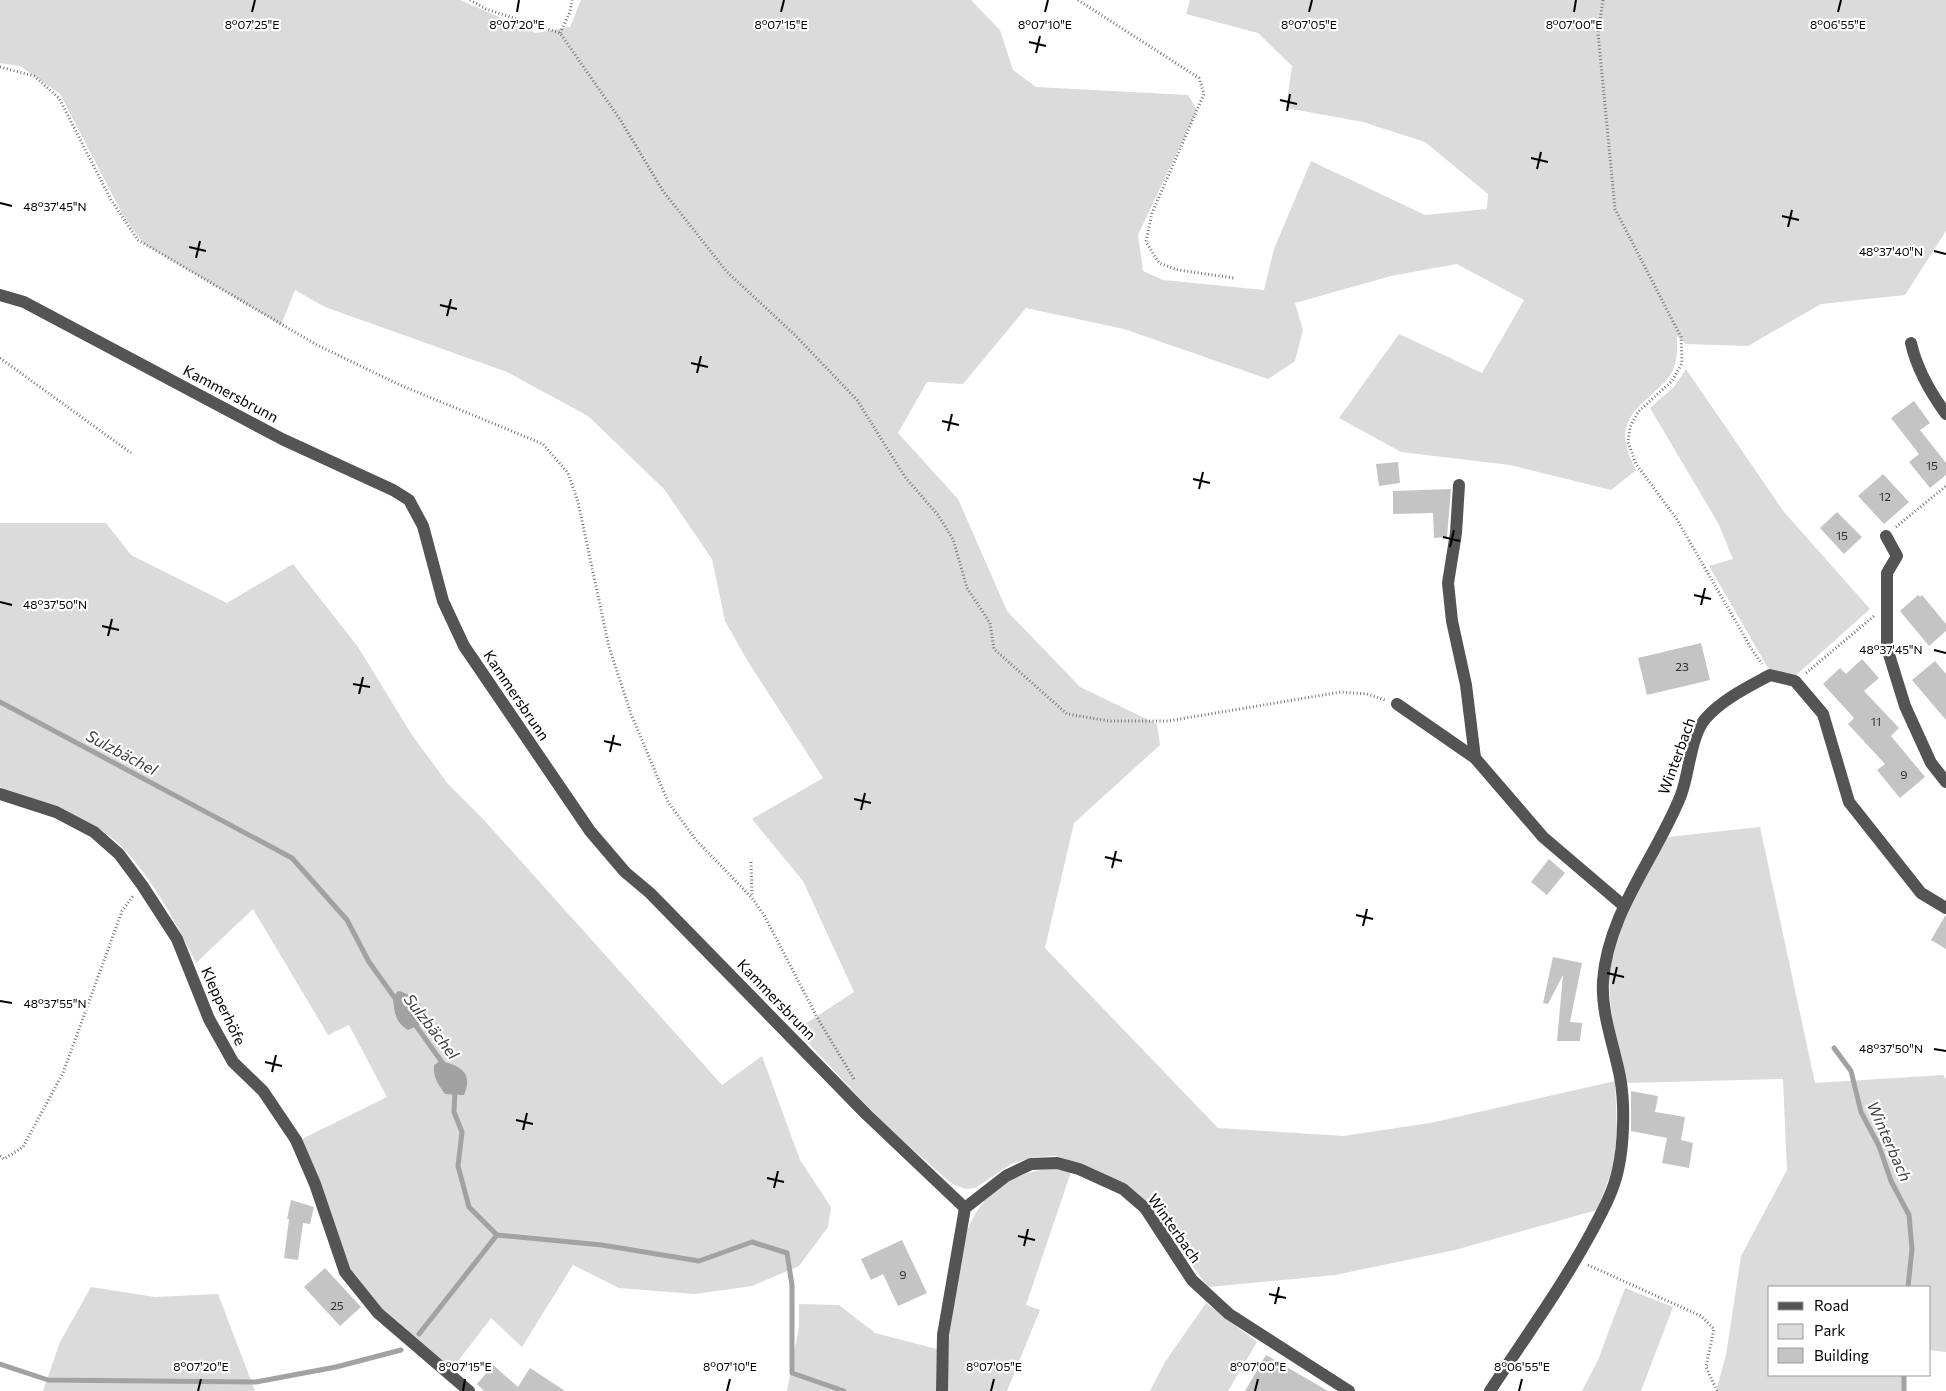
<svg xmlns="http://www.w3.org/2000/svg" width="1946" height="1391" font-family="Commissioner,sans-serif">
<rect width="100%" height="100%" fill="#fff"/>
<g fill="#dbdbdb">
<path d="M0,0H460L536,33L570,27L581,0H971L1000,30L1013,70L1036,87L1188,95L1197,110L1138,235L1143,271L1163,280L1264,290L1274,249L1311,161L1425,215L1487,209L1488,194L1425,142L1363,122L1286,108L1292,66L1258,33L1186,14L1190,0H1946V231L1905,295L1821,304L1748,346L1686,344L1677,336C1677,348 1678,359 1673,370C1668,381 1658,388 1650,396C1621,420 1619,437 1636,470L1611,490L1510,465L1401,452L1339,418L1399,334L1482,373L1524,300L1457,264L1391,276L1295,303L1303,330L1295,361L1268,379L1124,329L1026,308L963,384L927,382L898,433L958,499L1007,611L1080,687L1157,724L1160,745L1074,823L1045,948L1218,1128L1343,1136L1430,1123L1615,1081L1617,1130L1614,1165L1597,1210L1455,1250L1335,1275L1208,1287L1168,1233L1096,1170L1055,1156L1034,1157L1011,1164L975,1188L966,1189L952,1184L884,1124L796,1030L854,992L803,881L752,819L823,778L747,660L725,621L712,559L664,489L588,416L507,372L325,307L295,290L281,325L144,244L124,217L60,94L20,66L0,63Z"/>
<path d="M1686,369L1784,512L1870,609L1795,676L1768,668L1709,566L1733,559L1718,523L1650,408L1674,387Z"/>
<path d="M0,523H106L131,555L227,603L293,564L358,647L412,735L448,784L484,820L722,1085L762,1056L800,1160L831,1207L828,1227L799,1266L752,1286L695,1294L619,1288L573,1265L522,1347L491,1318L452,1369L392,1319L367,1293L347,1266L302,1139L387,1097L349,1025L328,1035L253,909L196,963C176,923 155,883 125,850C96,818 39,801 0,787Z"/>
<path d="M1760,827L1815,1083L1943,1075L1946,1079V1352L1930,1350V1287H1770V1375H1902V1391H1716L1726,1355L1741,1256L1787,1170L1783,1079L1627,1083C1616,1037 1602,990 1614,943C1622,910 1651,868 1668,837Z"/>
<path d="M1053,1168L1071,1172L1026,1305L1040,1310L1007,1391H947C948,1343 951,1298 963,1251C965,1242 966,1230 971,1222C987,1188 1018,1172 1053,1168Z"/>
<path d="M91,1287L155,1297L218,1294L255,1391H43L60,1342Z"/>
<path d="M1625,1288L1673,1307L1641,1391H1582L1598,1360Z"/>
<path d="M1206,1303L1257,1342L1228,1391H1150L1165,1362Z"/>
<path d="M799,1304L839,1305L875,1333L937,1349L936,1391H787L799,1326Z"/>
</g>
<g fill="#a2a2a2">
<path d="M398,991C413,994 426,1006 427,1021L408,1030C395,1022 394,1012 393,997Z"/>
<path d="M440,1061C460,1065 474,1073 464,1095L445,1094C438,1084 433,1078 434,1065Z"/>
</g>
<g fill="none" stroke-linecap="round" stroke-linejoin="round">
<g stroke="#a2a2a2" stroke-width="5">
<path d="M0,702L292,858L347,920L369,962L397,1001"/>
<path d="M414,1023L444,1065"/>
<path d="M1834,1048L1851,1071L1861,1112L1879,1146L1891,1181L1909,1215L1912,1249L1908,1287"/>
<path d="M455,1090L454,1112L462,1132L458,1166L469,1207L497,1235L602,1245L699,1261L752,1242L787,1253L792,1285V1373L844,1391"/>
<path d="M419,1334L497,1235"/>
<path d="M0,1364L48,1380L256,1382L336,1367L401,1350"/>
<path d="M1904,1391V1375"/>
</g>
</g>
<g fill="#c4c4c4">
<path d="M1914,401L1930,423L1920,430L1946,463V475L1930,488L1909,462L1919,454L1891,418Z"/>
<path d="M1398,462L1400,483L1379,486L1376,464Z"/>
<path d="M1883,474L1909,502L1884,524L1858,496Z"/>
<path d="M1451,489L1447,537L1434,538L1433,513L1393,514V491Z"/>
<path d="M1837,512L1862,537L1844,554L1820,528Z"/>
<path d="M1918,595L1920,597L1922,595L1946,624V631L1929,646L1900,611Z"/>
<path d="M1701,643L1710,680L1647,695L1638,658Z"/>
<path d="M1862,659L1879,678L1864,691L1899,728L1891,736L1925,777L1900,798L1877,770L1885,764L1848,724L1854,718L1823,684L1840,668L1846,674Z"/>
<path d="M1935,661L1946,674V720L1912,680Z"/>
<path d="M1549,859L1565,873L1547,895L1531,882Z"/>
<path d="M1945,916H1946V949L1931,940Z"/>
<path d="M1553,957L1582,963L1570,1022L1582,1023L1580,1041H1557L1563,975L1548,1004L1543,1003Z"/>
<path d="M1631,1091L1658,1096L1655,1112L1685,1117L1681,1140L1693,1143L1689,1168L1662,1163L1667,1138L1631,1131Z"/>
<path d="M291,1200L314,1207L310,1224L303,1223L298,1260L284,1258L289,1219H287Z"/>
<path d="M902,1240L927,1293L898,1306L883,1274L871,1280L861,1259Z"/>
<path d="M325,1268L361,1307L340,1326L304,1287Z"/>
<path d="M1266,1355L1328,1391H1245Z"/>
<path d="M493,1365L518,1387L530,1368L565,1391H484L477,1384Z"/>
</g>
<g fill="none" stroke-linecap="round" stroke-linejoin="round">
<g stroke="#767676" stroke-width="3" stroke-dasharray="1 2.5" stroke-linecap="butt">
<path d="M470,0L486,9L560,33L621,121L663,191L727,272L795,335L857,400L905,477L938,515L953,539L967,588L990,623L994,649L1067,714L1109,721H1168L1341,692L1367,694L1385,700"/>
<path d="M1078,0L1199,78L1204,94L1152,213L1146,242L1159,263L1178,270L1234,278"/>
<path d="M1603,0L1598,33L1615,209L1681,337L1682,363L1672,381L1638,412L1630,427L1628,442L1636,464L1676,518L1751,648L1762,664"/>
<path d="M560,33L570,12L572,0"/>
<path d="M0,67L34,76L59,98L111,200L138,240L317,345L400,385L543,444L568,473L578,502L609,647L631,714L668,802L696,840L752,898L764,915L818,1019L854,1079"/>
<path d="M0,358L131,453"/>
<path d="M1896,527L1946,486"/>
<path d="M1806,673L1874,616"/>
<path d="M751,862L752,897"/>
<path d="M0,1156L4,1159L23,1147L63,1073L122,911L133,896"/>
<path d="M1588,1265L1701,1316L1714,1329L1706,1367L1717,1391"/>
</g>
<g stroke="#545454" stroke-width="12">
<path d="M0,295L24,302L282,439L393,490L409,500L423,526L443,601L464,646L590,831L625,872L650,893L867,1115L965,1208"/>
<path d="M1911,343C1917,370 1930,392 1946,414"/>
<path d="M1459,485L1456,533L1448,583L1452,621L1466,685L1475,758"/>
<path d="M1886,536L1897,556L1887,573V648L1905,706L1931,763L1946,782"/>
<path d="M1397,704L1475,758L1543,837L1624,906"/>
<path d="M0,794L56,812L94,832L119,854L142,885L177,939L209,1019L233,1062L263,1091L296,1140L315,1184L345,1272L378,1313L469,1391"/>
<path d="M942,1391L943,1335L965,1208L1006,1176L1031,1164L1057,1163L1079,1169L1123,1189L1145,1208L1192,1280L1229,1314L1349,1391"/>
<path d="M1490,1391C1524,1339 1561,1288 1591,1233C1602,1212 1613,1193 1618,1170C1624,1144 1625,1103 1620,1077C1614,1046 1601,1013 1603,981C1608,912 1656,858 1681,795C1689,774 1691,734 1706,718C1723,699 1748,687 1770,675L1795,681L1823,714L1849,802L1921,893L1946,908"/>
</g>
</g>
<path fill="none" stroke="#000" stroke-width="2" d="M252,12L255,0M517,12L519,0M781,12L784,0M1045,12L1048,0M1309,12L1312,0M1574,12L1576,0M1838,12L1841,0M1029,42L1046,46M1036,53L1040,36M1280,100L1297,104M1287,111L1290,94M1531,158L1548,162M1537,169L1541,152M0,203L12,206M1782,216L1799,220M1788,227L1792,210M189,247L206,251M1934,251L1946,254M196,258L200,241M440,305L457,309M447,316L451,299M691,363L708,367M697,373L701,356M942,421L959,425M948,431L952,414M1193,479L1210,483M1199,489L1203,472M1443,537L1460,541M1450,547L1454,530M1694,595L1711,599M0,602L12,605M1701,605L1705,588M102,626L119,630M108,636L112,619M1934,650L1946,653M353,684L370,687M359,694L363,677M604,741L621,745M610,752L614,735M854,799L871,803M861,810L865,793M1105,857L1122,861M1112,868L1116,851M1356,915L1373,919M1363,926L1367,909M1607,973L1624,977M1613,984L1617,967M0,1001L12,1003M1934,1049L1946,1051M265,1062L282,1066M272,1072L276,1055M516,1120L533,1124M523,1130L527,1113M767,1178L784,1182M774,1188L778,1171M1018,1236L1035,1240M1024,1246L1028,1229M1269,1294L1286,1298M1275,1304L1279,1287M198,1391L201,1379M463,1391L465,1379M727,1391L730,1379M991,1391L994,1379M1255,1391L1258,1379M1519,1391L1522,1379"/>
<g text-anchor="middle" dominant-baseline="central" stroke-width="4.5" stroke-linejoin="round" paint-order="stroke">
<g font-size="12" fill="#313131">
<text x="1932" y="465">15</text>
<text x="1885" y="496">12</text>
<text x="1842" y="535">15</text>
<text x="1682" y="666">23</text>
<text x="1876" y="721">11</text>
<text x="1904" y="774">9</text>
<text x="903" y="1274">9</text>
<text x="337" y="1305">25</text>
</g>
<g font-size="15" fill="#000" stroke="#fff">
<text transform="translate(231 393) rotate(28)">Kammersbrunn</text>
<text transform="translate(517 695) rotate(56)">Kammersbrunn</text>
<text transform="translate(1676 756) rotate(-70)">Winterbach</text>
<text transform="translate(777 999) rotate(46)">Kammersbrunn</text>
<text transform="translate(224 1006) rotate(65)">Klepperhöfe</text>
<text transform="translate(1175 1228) rotate(55)">Winterbach</text>
</g>
<g font-size="16" font-style="italic" fill="#434343" stroke="#fff">
<text transform="translate(122 752) rotate(28)">Sulzbächel</text>
<text transform="translate(432 1026) rotate(52)">Sulzbächel</text>
<text transform="translate(1890 1141) rotate(66)">Winterbach</text>
</g>
</g>
<g font-size="12" text-anchor="middle" fill="#000" stroke="#fff" stroke-width="4.5" stroke-linejoin="round" paint-order="stroke">
<text x="252" y="29">8°07'25"E</text>
<text x="517" y="29">8°07'20"E</text>
<text x="781" y="29">8°07'15"E</text>
<text x="1045" y="29">8°07'10"E</text>
<text x="1309" y="29">8°07'05"E</text>
<text x="1574" y="29">8°07'00"E</text>
<text x="1838" y="29">8°06'55"E</text>
<text x="55" y="211">48°37'45"N</text>
<text x="1891" y="256">48°37'40"N</text>
<text x="55" y="609">48°37'50"N</text>
<text x="1891" y="654">48°37'45"N</text>
<text x="55" y="1008">48°37'55"N</text>
<text x="1891" y="1053">48°37'50"N</text>
<text x="201" y="1371">8°07'20"E</text>
<text x="465" y="1371">8°07'15"E</text>
<text x="730" y="1371">8°07'10"E</text>
<text x="994" y="1371">8°07'05"E</text>
<text x="1258" y="1371">8°07'00"E</text>
<text x="1522" y="1371">8°06'55"E</text>
</g>
<rect x="1768" y="1286" width="162" height="90" fill="#ffffff" stroke="#999999"/>
<rect x="1778" y="1302" width="25" height="8" fill="#545454" stroke="#999999"/>
<text x="1814" y="1311" font-size="15" fill="#000000">Road</text>
<rect x="1778" y="1324" width="25" height="15" fill="#dbdbdb" stroke="#999999"/>
<text x="1814" y="1336" font-size="15" fill="#000000">Park</text>
<rect x="1778" y="1348" width="25" height="15" fill="#c4c4c4" stroke="#999999"/>
<text x="1814" y="1361" font-size="15" fill="#000000">Building</text>
</svg>
